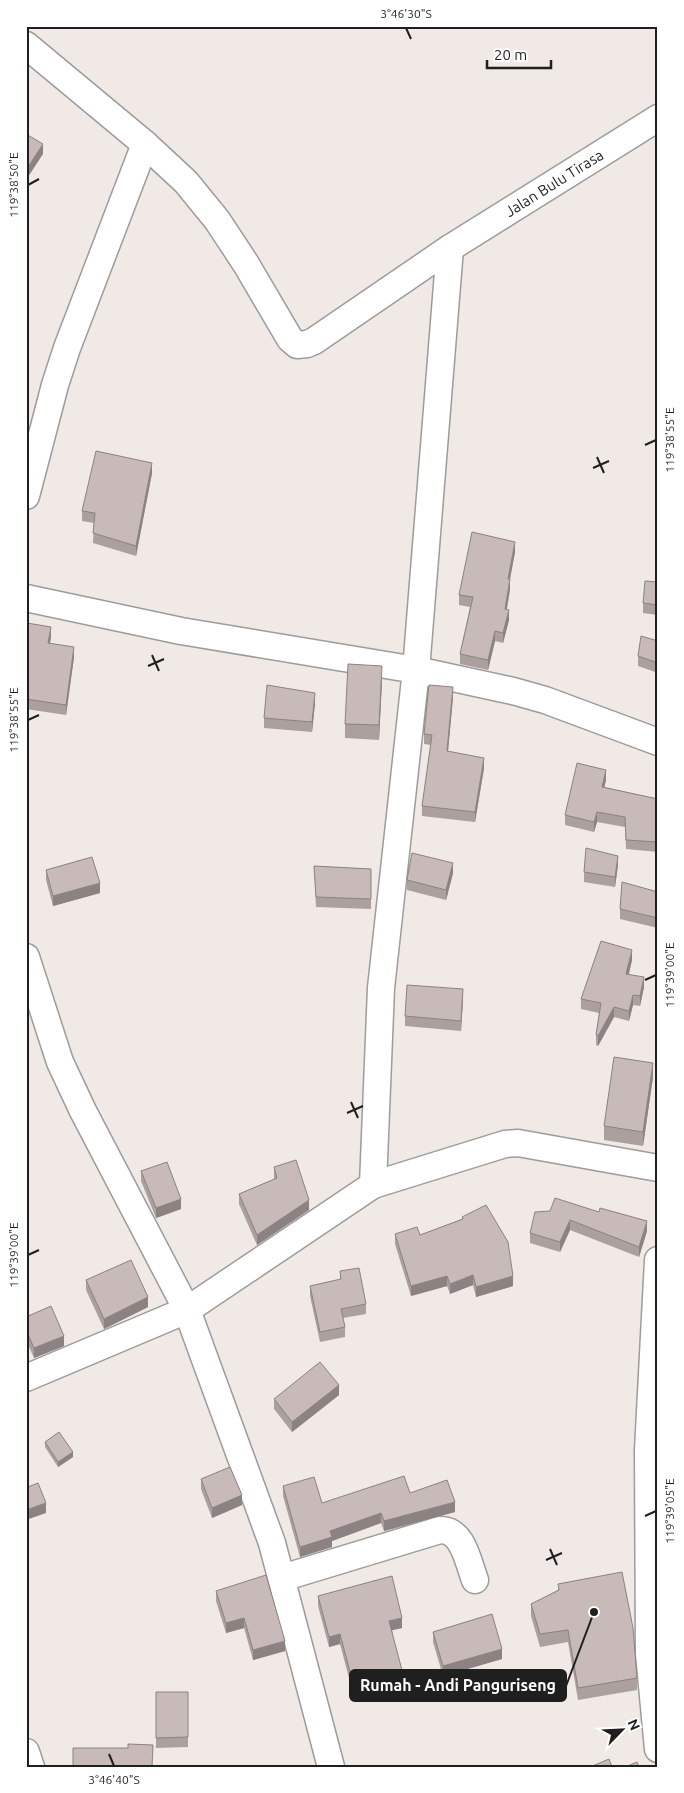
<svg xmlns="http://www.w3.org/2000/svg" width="684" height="1793" font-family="Ubuntu,sans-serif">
<rect width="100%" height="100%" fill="#f0e9e5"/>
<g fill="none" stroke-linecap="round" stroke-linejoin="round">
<defs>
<g id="minor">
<path d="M26,45L145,144L186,182L217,220L246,264L290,339L297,345L307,344L314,341L450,248L416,670L381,988L373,1185L187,1310L26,1378"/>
<path d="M450,248L658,118"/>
<path d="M26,496L55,385L67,348L145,144"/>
<path d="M26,598L181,631L416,670L513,691L545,700L658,742"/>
<path d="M26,957L60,1062L83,1111L187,1310L272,1543L331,1767"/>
<path d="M373,1185L505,1144L518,1143L658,1168"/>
<path d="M658,1260L648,1450L649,1654L658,1749"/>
<path d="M282,1578L440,1530C463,1529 468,1562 475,1580"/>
<path d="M26,1752L31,1767"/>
</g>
</defs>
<use href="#minor" stroke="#9c9c9c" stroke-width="29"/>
<use href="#minor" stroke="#fff" stroke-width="26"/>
</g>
<g fill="#aba09e">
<path d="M152,473L136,556L93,543L94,523L82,521V511Z"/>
<path d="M515,552L510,579V589L507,609L509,620L503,643L495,641L488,670L460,664V654L470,607L459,605V595Z"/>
<path d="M658,582V615L643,613V603Z"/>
<path d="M26,629L51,637L50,643L74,657L66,715L26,709Z"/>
<path d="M658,641V673L638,666V656Z"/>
<path d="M382,680L379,740L345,738V724Z"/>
<path d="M453,697L448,752L484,768L475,822L422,816V806L431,745L424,744V734Z"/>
<path d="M315,703L312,732L264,728V718Z"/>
<path d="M606,780L604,787L658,799V852L626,849L625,827L597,822L594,832L565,825V815Z"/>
<path d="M618,865L615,887L584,882V872Z"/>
<path d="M314,866L371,869V909L316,907Z"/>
<path d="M46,870L100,893L53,906L46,880Z"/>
<path d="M453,873L446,900L407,890V880Z"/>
<path d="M658,892V928L620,919V909Z"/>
<path d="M632,960L629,974L644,987L640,1006L633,1005L629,1021L614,1017L598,1046L596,1045V1035L599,1013L581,1009V999Z"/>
<path d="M463,999L461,1031L405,1026V1016Z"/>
<path d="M653,1077L643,1146L604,1140V1126Z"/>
<path d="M274,1167L309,1210L257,1245L239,1204V1194L274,1179Z"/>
<path d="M141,1171L181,1209L156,1218L141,1181Z"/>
<path d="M599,1212L647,1231L639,1257L570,1230L560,1252L530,1243V1233Z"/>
<path d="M462,1217L513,1286L476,1297L473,1285L450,1294L447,1286L411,1296L395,1244V1234L420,1235L462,1219Z"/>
<path d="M340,1271L366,1304V1314L343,1318L345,1327V1337L320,1342L310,1296V1286L340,1280Z"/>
<path d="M86,1280L148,1307L104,1329L86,1290Z"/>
<path d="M26,1317L64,1346L34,1358L26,1340Z"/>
<path d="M339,1395L292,1432L274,1409V1399Z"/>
<path d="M45,1442L73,1457L58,1467L45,1447Z"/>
<path d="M201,1479L242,1505L212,1518L201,1489Z"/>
<path d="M283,1486L322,1503L410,1493L455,1512L384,1531L381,1523L332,1541V1547L300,1557L283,1496Z"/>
<path d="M558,1584L637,1678V1690L578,1700L568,1642L540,1647L531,1616V1604L558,1590Z"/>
<path d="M216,1591L285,1651L253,1660L244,1628L226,1633L216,1601Z"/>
<path d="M318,1596L402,1628L392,1630L403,1684L354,1697L340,1644L329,1647L318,1606Z"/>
<path d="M433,1632L502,1659L443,1676L433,1642Z"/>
<path d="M156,1692H188V1747L156,1748Z"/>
</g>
<g fill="#8b8281">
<path d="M43,144V154L26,180V170Z"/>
<path d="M152,463V473L136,556V546Z"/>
<path d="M515,542V552L508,589V579Z"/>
<path d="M510,579V589L505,619V609Z"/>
<path d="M509,610V620L503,643V633Z"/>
<path d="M51,627V637L48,653V643Z"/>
<path d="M495,631V641L488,670V660Z"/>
<path d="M74,647V657L66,715V705Z"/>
<path d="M382,666V680L379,740V725Z"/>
<path d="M453,687V697L447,761V751Z"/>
<path d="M315,693V703L312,732V722Z"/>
<path d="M484,758V768L475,822V812Z"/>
<path d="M606,770V780L602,797V787Z"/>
<path d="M597,812V822L594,832V822Z"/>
<path d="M618,856V865L615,887V877Z"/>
<path d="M453,863V873L446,900V890Z"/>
<path d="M100,883V893L53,906V896Z"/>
<path d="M632,950V960L626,984V974Z"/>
<path d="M644,977V987L640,1006V996Z"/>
<path d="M463,989V999L461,1031V1021Z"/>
<path d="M633,995V1005L629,1021V1011Z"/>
<path d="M614,1007V1017L598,1046V1036Z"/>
<path d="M653,1063V1077L643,1146V1132Z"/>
<path d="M181,1199V1209L156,1218V1208Z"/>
<path d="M309,1200V1210L257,1245V1235Z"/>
<path d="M570,1220V1230L560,1252V1242Z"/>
<path d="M647,1221V1231L639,1257V1247Z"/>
<path d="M473,1275V1285L450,1294V1284Z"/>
<path d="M447,1276V1286L411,1296V1286Z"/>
<path d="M513,1276V1286L476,1297V1287Z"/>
<path d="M148,1297V1307L104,1329V1319Z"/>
<path d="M64,1336V1346L34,1358V1348Z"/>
<path d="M339,1385V1395L292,1432V1422Z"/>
<path d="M73,1452V1457L58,1467V1462Z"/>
<path d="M242,1495V1505L212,1518V1508Z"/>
<path d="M455,1502V1512L384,1531V1521Z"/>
<path d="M46,1503V1513L26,1520V1510Z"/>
<path d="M381,1513V1523L332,1541V1547L300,1557V1547L330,1531Z"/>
<path d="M244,1618V1628L226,1633V1623Z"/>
<path d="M402,1618V1628L389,1631V1621Z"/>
<path d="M340,1634V1644L329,1647V1637Z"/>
<path d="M285,1641V1651L253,1660V1650Z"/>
<path d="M502,1649V1659L443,1676V1666Z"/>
<path d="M403,1674V1684L354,1697V1687Z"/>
</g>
<g fill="#c7bab8" stroke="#8b8281">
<path d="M26,134L43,144L26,170Z"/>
<path d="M96,451L152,463L136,546L93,533L95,513L82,511Z"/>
<path d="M472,532L515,542L508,579H510L505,609L509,610L503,633L495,631L488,660L460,654L473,597L459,595Z"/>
<path d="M645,581L658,582V605L643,603Z"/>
<path d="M27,623L51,627L48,643L74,647L66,705L26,699V629Z"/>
<path d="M641,636L658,641V663L638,656Z"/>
<path d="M348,664L382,666L379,725L345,724Z"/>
<path d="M267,685L315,693L312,722L264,718Z"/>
<path d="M429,685L453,687L447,751L484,758L475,812L422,806L432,735L424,734Z"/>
<path d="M577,763L606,770L602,787L658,799V842L626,840L625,817L597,812L594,822L565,815Z"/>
<path d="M586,848L618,856L615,877L584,872Z"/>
<path d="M412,853L453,863L446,890L407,880Z"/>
<path d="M92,857L100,883L53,896L46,870Z"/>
<path d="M314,866L371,869V899L316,897Z"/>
<path d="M622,882L658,892V918L620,909Z"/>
<path d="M601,941L632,950L626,974L644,977L640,996L633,995L629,1011L614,1007L598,1036L596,1035L601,1003L581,999Z"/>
<path d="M407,985L463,989L461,1021L405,1016Z"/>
<path d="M614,1057L653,1063L643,1132L604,1126Z"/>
<path d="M296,1160L309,1200L257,1235L239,1194L277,1178L274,1167Z"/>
<path d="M167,1162L181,1199L156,1208L141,1171Z"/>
<path d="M555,1198L599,1212L600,1208L647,1221L639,1247L570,1220L560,1242L530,1233L535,1212L550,1211Z"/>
<path d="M486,1205L508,1242L513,1276L476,1287L473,1275L450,1284L447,1276L411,1286L395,1234L417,1227L420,1235L463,1219L462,1217Z"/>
<path d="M131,1260L148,1297L104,1319L86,1280Z"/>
<path d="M359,1268L366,1304L341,1309L345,1327L320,1332L310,1286L341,1279L340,1271Z"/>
<path d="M51,1306L64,1336L34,1348L26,1330V1317Z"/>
<path d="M320,1362L339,1385L292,1422L274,1399Z"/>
<path d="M59,1432L73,1452L58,1462L45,1442Z"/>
<path d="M230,1467L242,1495L212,1508L201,1479Z"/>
<path d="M404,1476L410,1493L447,1480L455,1502L384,1521L381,1513L330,1531L332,1537L300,1547L283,1486L314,1477L322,1503Z"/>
<path d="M26,1483L28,1487L38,1483L46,1503L26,1510Z"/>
<path d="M622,1572L633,1628L637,1678L578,1688L568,1630L540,1634L531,1604L559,1590L558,1584Z"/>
<path d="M266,1575L285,1641L253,1650L244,1618L226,1623L216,1591Z"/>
<path d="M392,1576L402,1618L389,1621L403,1674L354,1687L340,1634L329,1637L318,1596Z"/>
<path d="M492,1614L502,1649L443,1666L433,1632Z"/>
<path d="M156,1692H188V1737L156,1738Z"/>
<path d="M128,1744L153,1745L152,1767H73V1748H128Z"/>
<path d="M609,1759L612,1767H590Z"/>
<path d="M637,1762L639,1767H625Z"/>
</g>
<path fill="none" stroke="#1f1f1f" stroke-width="2" d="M406,28L411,39M28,185L39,179M645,445L656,440M597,457L604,473M593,468L609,461M152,655L159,671M148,666L164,659M28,720L39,715M645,980L656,975M351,1102L358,1118M347,1113L363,1106M28,1255L39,1250M645,1516L656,1511M550,1549L557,1565M546,1560L562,1553M109,1754L114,1766"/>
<g text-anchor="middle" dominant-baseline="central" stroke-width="4" stroke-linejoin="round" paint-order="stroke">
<g font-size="15" fill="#1f1f1f" stroke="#fff">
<text transform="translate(554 183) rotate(-32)">Jalan Bulu Tirasa</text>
</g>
</g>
<path fill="none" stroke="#1f1f1f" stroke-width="2" d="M594 1612L566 1686"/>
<circle fill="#1f1f1f" stroke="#fff" stroke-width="2" cx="594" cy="1612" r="5"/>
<rect fill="#1f1f1f" stroke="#1f1f1f" stroke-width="2" x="350" y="1670" width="216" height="31" rx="5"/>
<g font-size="16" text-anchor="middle" font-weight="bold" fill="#fff">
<text x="458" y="1691">Rumah - Andi Panguriseng</text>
</g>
<rect width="684" height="1793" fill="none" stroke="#ffffff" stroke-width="55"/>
<g transform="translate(622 1730) rotate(66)" stroke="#ffffff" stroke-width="4" paint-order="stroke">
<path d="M0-4L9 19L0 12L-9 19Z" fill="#1f1f1f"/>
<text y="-8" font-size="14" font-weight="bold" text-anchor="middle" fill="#1f1f1f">N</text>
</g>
<path d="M487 60v8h64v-8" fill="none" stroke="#1f1f1f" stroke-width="2.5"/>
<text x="494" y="60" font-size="15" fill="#1f1f1f" stroke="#ffffff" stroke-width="4" paint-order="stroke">20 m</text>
<rect x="28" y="28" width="628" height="1738" fill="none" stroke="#1f1f1f" stroke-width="2"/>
<g font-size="12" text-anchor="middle" fill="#1f1f1f">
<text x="406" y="18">3°46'30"S</text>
<text transform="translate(14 185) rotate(-90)" y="4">119°38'50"E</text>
<text transform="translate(670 440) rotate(-90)" y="4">119°38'55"E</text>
<text transform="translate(14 720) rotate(-90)" y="4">119°38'55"E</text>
<text transform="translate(670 975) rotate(-90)" y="4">119°39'00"E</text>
<text transform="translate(14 1255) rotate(-90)" y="4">119°39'00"E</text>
<text transform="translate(670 1511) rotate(-90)" y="4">119°39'05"E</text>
<text x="114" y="1784">3°46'40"S</text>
</g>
</svg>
